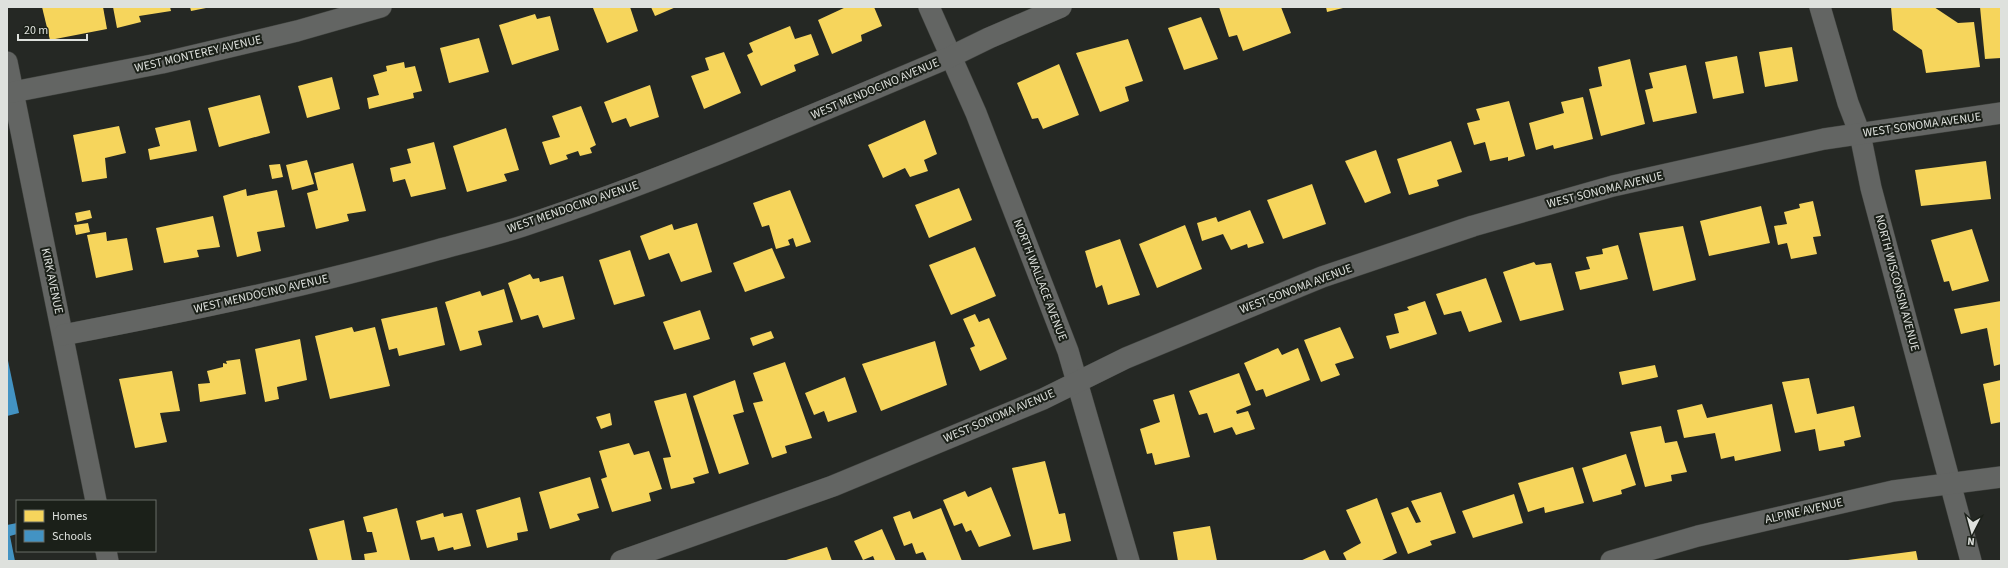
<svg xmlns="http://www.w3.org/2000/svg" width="2008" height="568" font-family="'Source Sans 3',sans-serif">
<rect width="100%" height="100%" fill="#252824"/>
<g fill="#f6d55c">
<path d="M42,7H103L107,29L50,40Z"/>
<path d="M113,7H170L171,11L139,16L141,22L117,28Z"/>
<path d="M190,7H206V8L191,11Z"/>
<path d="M596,7H630L638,31L607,43L593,8Z"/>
<path d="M651,7H676L655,16Z"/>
<path d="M846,7H874L882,26L861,35L862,41L832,54L818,20Z"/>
<path d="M1219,7H1281L1291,33L1243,51L1237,35L1229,37Z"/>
<path d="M1326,7H1343V8L1327,12Z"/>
<path d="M1891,7H1934L1958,23L1974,22L1980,67L1926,73L1922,50L1893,30Z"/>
<path d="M1980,7H2000L2001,58L1985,59Z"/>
<path d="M535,14L537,19L550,16L559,50L512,65L499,25Z"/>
<path d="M1201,17L1218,59L1184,70L1168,28Z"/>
<path d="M790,26L795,39L811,34L819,55L794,65L796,71L761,86L747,55L753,52L749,43Z"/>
<path d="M479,38L489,72L449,83L440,48Z"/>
<path d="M1128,39L1143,81L1125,87L1129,101L1100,112L1076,53Z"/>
<path d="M1792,47L1798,81L1765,87L1759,52Z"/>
<path d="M724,52L741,93L704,109L691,76L709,70L705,58Z"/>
<path d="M1737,56L1744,93L1713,99L1705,62Z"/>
<path d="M1630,59L1645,124L1601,136L1589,89L1602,86L1598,67Z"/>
<path d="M404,62L405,68L415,66L422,91L413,93L414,98L369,109L367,98L379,95L373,75L387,71L386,66Z"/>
<path d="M1059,64L1079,115L1043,129L1038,118L1032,119L1017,83Z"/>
<path d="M1686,65L1697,113L1653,122L1645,90L1653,88L1649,73Z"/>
<path d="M332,77L340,109L307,118L298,86Z"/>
<path d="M650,85L659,117L630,127L626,118L612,123L604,102Z"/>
<path d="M260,95L270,133L219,147L208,108Z"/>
<path d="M1583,97L1593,139L1554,149L1553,145L1536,150L1529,123L1564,113L1561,102Z"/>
<path d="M1509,101L1525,156L1508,161V157L1490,161L1485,142L1474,145L1467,123L1480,120L1476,109Z"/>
<path d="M581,106L596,145L590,148L592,153L580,156L578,151L566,155L568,159L550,165L542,142L560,137L552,116Z"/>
<path d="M190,120L197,151L150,160L148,149L160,146L155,128Z"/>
<path d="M925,120L937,154L924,160L928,171L910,177L905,168L883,178L868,145Z"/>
<path d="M119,126L126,153L105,158L107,178L82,182L73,135Z"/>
<path d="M506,128L519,170L504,174L507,181L467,192L453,146Z"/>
<path d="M1451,141L1462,172L1437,180L1439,186L1409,195L1397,159Z"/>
<path d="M434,142L446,189L411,197L405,179L393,182L390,168L411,163L407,149Z"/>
<path d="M1376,150L1391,193L1365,203L1345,161Z"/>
<path d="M307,160L314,184L292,190L286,165Z"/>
<path d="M1986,161L1991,199L1921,206L1915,170Z"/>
<path d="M353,163L366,211L347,214L349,221L316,229L307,193L318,190L314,173Z"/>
<path d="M280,164L283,177L272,179L269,165Z"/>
<path d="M1312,184L1326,224L1283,239L1267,200Z"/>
<path d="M959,188L972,220L929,238L915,205Z"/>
<path d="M246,189L247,196L277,190L285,227L257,232L261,251L237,257L223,196Z"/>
<path d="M790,190L811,242L796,247L793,238L788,240L790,245L776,249L769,225L762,227L753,203Z"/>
<path d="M1813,201L1821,236L1813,237L1817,254L1791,259L1787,243L1778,245L1774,226L1787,224L1784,212L1800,208L1799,204Z"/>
<path d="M1761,206L1770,243L1709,256L1700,221Z"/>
<path d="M90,210L92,218L77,222L75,213Z"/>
<path d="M1250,210L1264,243L1248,248L1247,244L1231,250L1223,234L1202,241L1197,223L1216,217L1218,222Z"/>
<path d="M213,216L220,247L197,250L199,257L164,263L156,228Z"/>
<path d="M88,223L90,232L76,235L74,225Z"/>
<path d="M697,223L712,272L681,282L669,253L649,260L640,236L672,224L674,230Z"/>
<path d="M1185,225L1202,269L1157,288L1139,244Z"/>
<path d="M1683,226L1696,280L1653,291L1639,233Z"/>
<path d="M1972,229L1989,281L1952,291L1949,281L1944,282L1931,240Z"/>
<path d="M106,232L107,241L127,238L133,270L96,278L87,235Z"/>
<path d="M1120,239L1140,295L1108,305L1102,285L1096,288L1085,251Z"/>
<path d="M1618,245L1628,279L1580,290L1575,272L1590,269L1586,257L1603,254L1602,249Z"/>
<path d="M975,247L996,296L951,315L929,265Z"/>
<path d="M772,248L785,278L745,292L733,263Z"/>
<path d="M630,250L645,296L614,305L599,260Z"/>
<path d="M1534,262L1536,265L1551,263L1564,310L1520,321L1503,272Z"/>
<path d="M530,274L533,279L539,278L540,282L563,276L575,319L543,328L538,315L521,320L508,283Z"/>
<path d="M1486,278L1502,322L1469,332L1461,311L1444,315L1436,294Z"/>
<path d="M504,289L513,322L478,331L482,345L460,351L445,302L480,291L482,296Z"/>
<path d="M1425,301L1437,334L1390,349L1386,336L1399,333L1394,314L1409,310L1407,307Z"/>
<path d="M2001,301V364L1994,366L1987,328L1961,334L1954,309Z"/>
<path d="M437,307L445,345L399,356L397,348L389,350L381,319Z"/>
<path d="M700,310L710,339L674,350L663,322Z"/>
<path d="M975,314L979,322L989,318L1007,359L980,371L970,348L975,346L963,319Z"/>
<path d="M352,327L354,332L375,327L390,386L330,399L315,336Z"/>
<path d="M1340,327L1354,358L1335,364L1340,375L1321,382L1304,340Z"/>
<path d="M771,331L774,338L753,346L750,338Z"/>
<path d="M300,339L307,380L277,387L279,399L265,402L255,349Z"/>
<path d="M935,341L947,385L881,411L862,364Z"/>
<path d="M1278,348L1282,355L1298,348L1310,380L1266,397L1263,389L1256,391L1244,363Z"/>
<path d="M240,359L246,394L200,402L198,384L210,383L207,371L223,367V363L227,364L226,361Z"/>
<path d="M785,362L812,438L785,446L787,453L772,458L753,403L763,401L753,373Z"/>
<path d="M1655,365L1658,377L1622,385L1619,372Z"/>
<path d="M172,371L180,411L160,413L167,442L135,448L119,379Z"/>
<path d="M1239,373L1251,405L1236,411L1237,414L1248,411L1255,429L1236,435L1232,427L1214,433L1207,413L1199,415L1189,391Z"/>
<path d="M845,377L857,412L828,422L824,411L814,415L805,393Z"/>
<path d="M1809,378L1817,414L1854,406L1861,437L1844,441L1845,446L1819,451L1815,429L1795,433L1782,382Z"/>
<path d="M735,380L744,412L733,415L749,464L719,474L693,396Z"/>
<path d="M2001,380V422L1991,424L1983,384Z"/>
<path d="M686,393L709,473L693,478L695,483L671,489L663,458L671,457L654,401Z"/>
<path d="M1174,394L1190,457L1155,465L1152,453L1147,454L1140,429L1160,422L1153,400Z"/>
<path d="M1702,404L1707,418L1772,404L1781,451L1735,461L1734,456L1721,459L1715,433L1684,438L1677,410Z"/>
<path d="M610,413L612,425L601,429L596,417Z"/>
<path d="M1661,426L1665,443L1677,441L1687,472L1671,475L1672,481L1645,487L1630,432Z"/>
<path d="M629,443L634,455L649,451L662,489L649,493L651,501L612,512L601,479L607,477L599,451Z"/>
<path d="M1626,454L1636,485L1621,490L1622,494L1593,502L1582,468Z"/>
<path d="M1045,461L1059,514L1065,513L1071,541L1033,550L1012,468Z"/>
<path d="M1573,467L1584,503L1545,513L1544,507L1528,512L1518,483Z"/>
<path d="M590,477L599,508L577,514L580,520L550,529L539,492Z"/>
<path d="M991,487L1011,536L979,547L971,530L966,532L962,523L954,526L943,500L965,491L968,497Z"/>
<path d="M1441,492L1456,533L1430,541L1432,545L1408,554L1391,513L1408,507L1416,523L1421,522L1411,501Z"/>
<path d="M1514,494L1523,523L1473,538L1462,511Z"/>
<path d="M520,497L528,531L517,533L518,540L487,548L476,510Z"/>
<path d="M1377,498L1397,553L1380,561H1347L1343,553L1361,543L1346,510Z"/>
<path d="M397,508L410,560L365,561L364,554L377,552L372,532H367L363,517Z"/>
<path d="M941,508L960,556L962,561H927L923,552L916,554L912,543L904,546L893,517L910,511L913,519Z"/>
<path d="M443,513L444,517L462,513L471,546L454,550L453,547L438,551L434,537L421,540L416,521Z"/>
<path d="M344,520L352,561H318L309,529Z"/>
<path d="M1210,526L1217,561H1178L1173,532Z"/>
<path d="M882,529L896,561H875L873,556L863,560L854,541Z"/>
<path d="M827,547L832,561H783Z"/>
<path d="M1325,550L1330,561H1300Z"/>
<path d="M1916,551L1918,561H1848V560Z"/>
</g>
<g fill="#4393c3">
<path d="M7,356L19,413L7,416Z"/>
<path d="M17,523V534L10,536L15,561H7V525Z"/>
</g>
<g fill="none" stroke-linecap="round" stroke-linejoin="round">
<defs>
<g id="minor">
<path d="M929,7L976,113L1068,351L1129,561"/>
<path d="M1820,7L1848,103L1860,134L1871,188L1971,561"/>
<path d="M7,62L96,501"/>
<path d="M13,92L162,63L297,31L381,7"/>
<path d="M63,335C188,311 314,285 437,250C466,242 495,235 523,226C669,178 809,116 950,57L989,38L1061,7"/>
<path d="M106,551L108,561"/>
<path d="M621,561L833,486L1043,399L1126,358L1322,277L1473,226L1613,186L1824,139L2001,113"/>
<path d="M1611,561L1698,536L1893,491L2001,477"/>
</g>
</defs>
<use href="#minor" stroke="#40433f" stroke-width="22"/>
<use href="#minor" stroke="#636563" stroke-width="21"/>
</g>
<g text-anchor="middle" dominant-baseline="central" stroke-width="4" stroke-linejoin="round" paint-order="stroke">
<g font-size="12" fill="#dee1dd" stroke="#1b2019">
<text transform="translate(198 54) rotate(-13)">WEST MONTEREY AVENUE</text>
<text transform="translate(875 89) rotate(-23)">WEST MENDOCINO AVENUE</text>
<text transform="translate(1922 125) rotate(-8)">WEST SONOMA AVENUE</text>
<text transform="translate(1605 190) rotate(-14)">WEST SONOMA AVENUE</text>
<text transform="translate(573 207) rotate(-19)">WEST MENDOCINO AVENUE</text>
<text transform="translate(1040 280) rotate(69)">NORTH WALLACE AVENUE</text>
<text transform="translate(52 281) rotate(78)">KIRK AVENUE</text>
<text transform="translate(1897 283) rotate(75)">NORTH WISCONSIN AVENUE</text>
<text transform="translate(1296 289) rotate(-21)">WEST SONOMA AVENUE</text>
<text transform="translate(261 294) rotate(-13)">WEST MENDOCINO AVENUE</text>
<text transform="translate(999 416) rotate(-23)">WEST SONOMA AVENUE</text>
<text transform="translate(1804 511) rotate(-13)">ALPINE AVENUE</text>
</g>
</g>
<rect width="2008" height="568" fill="none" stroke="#dee1dd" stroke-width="16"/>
<rect x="16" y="500" width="140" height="52" fill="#1b2019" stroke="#696d67"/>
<rect x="24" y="510" width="20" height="12" fill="#f6d55c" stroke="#696d67"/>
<text x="52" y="520" font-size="12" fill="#dee1dd">Homes</text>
<rect x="24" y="530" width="20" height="12" fill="#4393c3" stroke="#696d67"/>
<text x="52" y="540" font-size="12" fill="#dee1dd">Schools</text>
<g transform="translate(1972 532) rotate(186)" stroke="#1b2019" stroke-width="3" paint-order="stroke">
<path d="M0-3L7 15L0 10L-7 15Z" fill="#dee1dd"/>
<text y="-6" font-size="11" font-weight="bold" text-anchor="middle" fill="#dee1dd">N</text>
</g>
<path d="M18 34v6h69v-6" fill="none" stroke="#dee1dd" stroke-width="2"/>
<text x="24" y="34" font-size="12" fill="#dee1dd" stroke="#1b2019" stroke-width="3" paint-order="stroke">20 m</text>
</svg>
